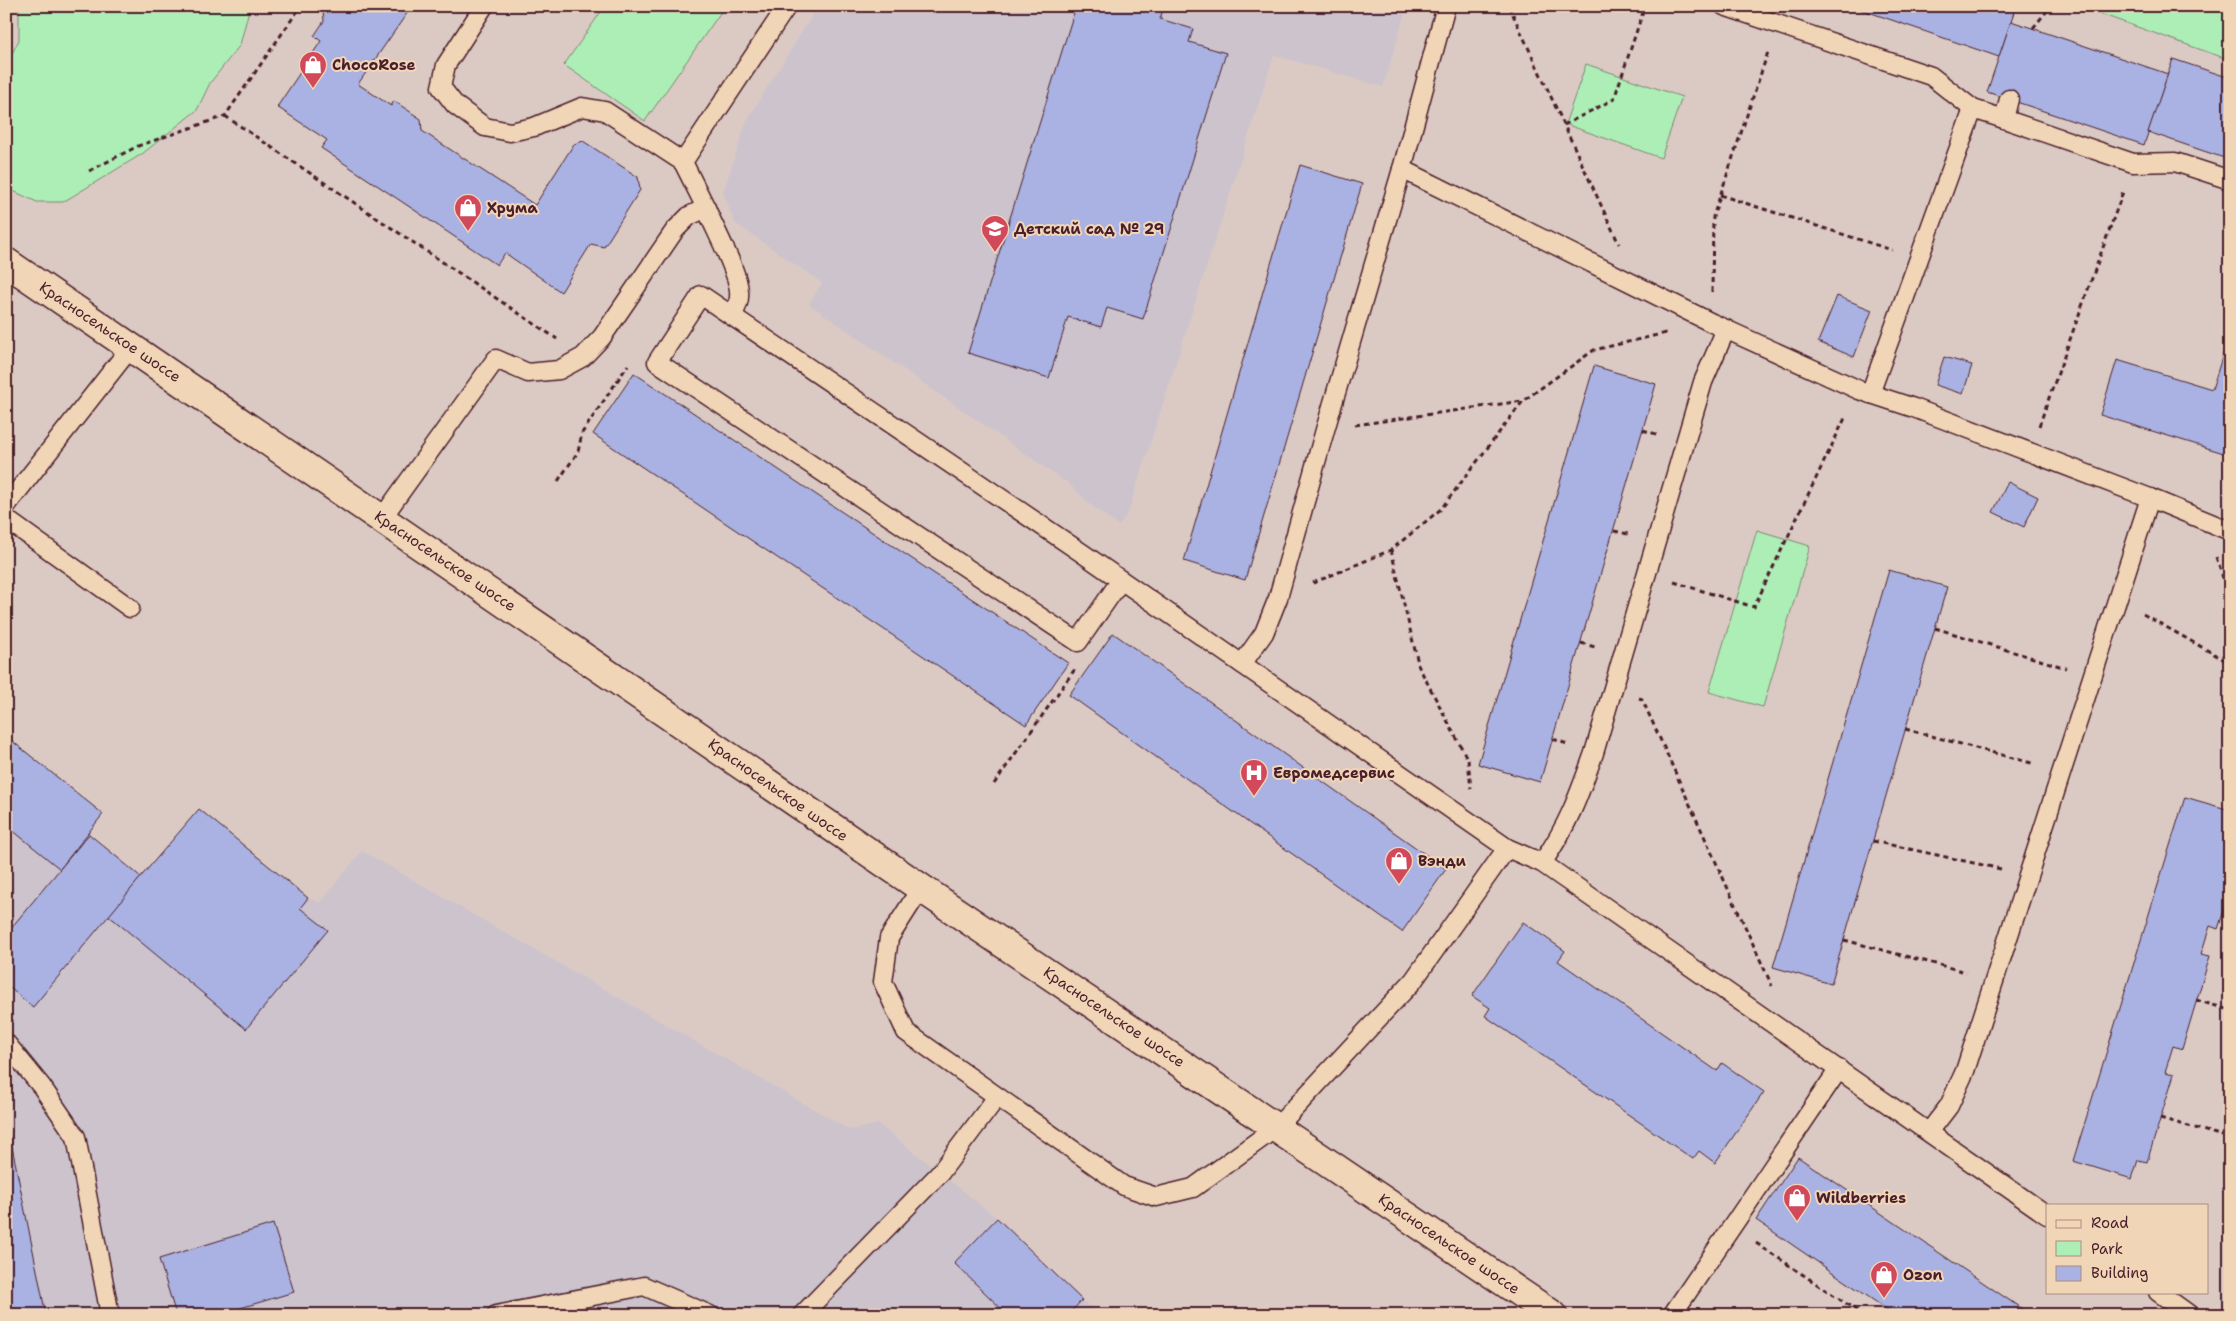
<svg xmlns="http://www.w3.org/2000/svg" width="2236" height="1321" font-family="'Shantell Sans',sans-serif">
<rect width="100%" height="100%" fill="#dbcac4"/>
<filter id="ink" filterUnits="userSpaceOnUse"><feTurbulence type="fractalNoise" baseFrequency=".02" numOctaves="2"/><feDisplacementMap in="SourceGraphic" scale="10" xChannelSelector="R" yChannelSelector="G"/><feConvolveMatrix kernelMatrix="1 2 1 2 8 2 1 2 1" color-interpolation-filters="sRGB"/></filter>
<g filter="url(#ink)">
<g fill="#ccc3cd">
<path d="M818,6H1407L1383,87L1274,55L1128,513L1119,526L1093,507L1069,484L809,304L822,283L735,223L723,192L747,120Z"/>
<path d="M6,736L103,814L89,834L141,876L199,809L308,898L320,903L362,851L850,1130L878,1124L997,1218L1098,1315H6Z"/>
</g>
<g fill="#adeeb6" stroke="#7c8670">
<path d="M19,6H250L240,45L210,83L197,110L142,154L63,202H37L11,190L6,184V65L19,40Z"/>
<path d="M605,6H725L645,121L564,65Z"/>
<path d="M2078,6H2230V60Z"/>
<path d="M1586,64L1682,97L1661,158L1565,124Z"/>
<path d="M1757,530L1810,546L1763,707L1709,692Z"/>
</g>
<g fill="#a9b2e2" stroke="#4a1f2b">
<path d="M325,6H412L358,84L391,106L394,101L421,119L422,131L535,205L574,144L583,141L638,177L640,190L604,247L591,244L561,292L505,253L497,265L321,148L327,140L277,107L321,41L314,36L324,21L323,10Z"/>
<path d="M1076,6H1164L1160,19L1193,29L1189,42L1226,53L1143,319L1107,308L1101,327L1068,317L1049,378L968,353Z"/>
<path d="M1851,6H2016L1999,57Z"/>
<path d="M2011,21L2168,74L2144,145L1987,92Z"/>
<path d="M2173,59L2230,78V160L2148,132Z"/>
<path d="M1300,165L1362,184L1245,580L1184,561Z"/>
<path d="M1837,296L1872,310L1854,357L1818,342Z"/>
<path d="M2230,332V455L2100,415L2117,360L2212,389Z"/>
<path d="M1944,357L1972,365L1963,394L1935,385Z"/>
<path d="M1594,366L1656,384L1540,782L1478,764Z"/>
<path d="M634,373L1068,663L1026,725L593,434Z"/>
<path d="M2008,482L2038,497L2024,527L1993,512Z"/>
<path d="M1889,570L1947,587L1831,984L1773,967Z"/>
<path d="M1113,633L1446,869L1402,932L1069,695Z"/>
<path d="M6,736L103,814L60,869L6,825Z"/>
<path d="M2185,797L2230,810V892L2218,929L2210,926L2201,954L2210,956L2182,1049L2173,1046L2165,1072L2174,1074L2147,1162L2138,1160L2132,1179L2073,1161Z"/>
<path d="M199,809L308,898L300,908L328,930L246,1029L108,915Z"/>
<path d="M89,834L141,877L33,1007L6,985V934Z"/>
<path d="M1523,922L1565,951L1558,961L1717,1071L1722,1063L1764,1092L1715,1163L1699,1151L1693,1159L1485,1016L1490,1008L1472,996Z"/>
<path d="M6,1117L46,1315H6Z"/>
<path d="M1798,1157L2031,1315H1895L1756,1220Z"/>
<path d="M997,1218L1082,1300L1068,1315H1008L954,1263Z"/>
<path d="M273,1224L294,1292L217,1315H176L159,1259Z"/>
</g>
<g fill="none" stroke-linecap="round" stroke-linejoin="round">
<defs>
<g id="lane">
<path d="M484,6L446,65L441,87L455,105L485,127L510,132L534,127L582,107L605,111L683,162"/>
<path d="M1724,6L1931,76L1973,109L2004,119L2133,163L2175,162L2230,180"/>
<path d="M2004,119L2009,99"/>
<path d="M1402,169L1712,323L1859,390L1914,408L2150,498L2230,531"/>
<path d="M706,208C714,228 738,271 739,291C740,301 737,307 732,316"/>
<path d="M1870,394L1973,109"/>
<path d="M6,506L131,347"/>
<path d="M382,518L496,359L528,373L559,370L583,357L602,337L675,230L689,216L706,208L683,162L787,6"/>
<path d="M6,519L130,608"/>
<path d="M1121,580L1078,642L657,362L701,295L1082,553L1507,848L1542,863L2047,1215"/>
<path d="M1242,664L1264,633L1278,598L1325,430L1402,169L1446,6"/>
<path d="M1542,863C1568,826 1579,795 1594,753L1703,382L1726,329"/>
<path d="M921,888L889,938L883,982L906,1032L1124,1186L1156,1197L1193,1188L1277,1127L1413,981L1507,848"/>
<path d="M6,1043L42,1087L76,1137L110,1315"/>
<path d="M1929,1132L1949,1106L1965,1071L2150,498"/>
<path d="M2158,1292L2190,1315"/>
<path d="M496,1315L644,1286L710,1315"/>
<path d="M802,1315L940,1173L997,1097"/>
<path d="M1672,1315L1839,1069"/>
</g>
<path id="secondary" d="M6,262L921,888L1553,1315"/>
</defs>
<use href="#lane" stroke="#4a1f2b" stroke-width="21"/>
<use href="#secondary" stroke="#4a1f2b" stroke-width="31"/>
<g stroke="#4a1f2b" stroke-width="3" stroke-dasharray="5 4" stroke-linecap="butt">
<path d="M1509,6L1619,244"/>
<path d="M2033,28L2051,6"/>
<path d="M225,116L557,339"/>
<path d="M1564,125L1614,99L1645,6"/>
<path d="M89,171L138,146L225,116L301,6"/>
<path d="M1720,195L1892,250"/>
<path d="M1712,292L1713,217L1768,52"/>
<path d="M1355,425L1522,401"/>
<path d="M2039,426L2124,189"/>
<path d="M1643,430L1659,435"/>
<path d="M558,481L578,452L582,433L628,365"/>
<path d="M1614,531L1628,534"/>
<path d="M1391,550L1419,667L1468,760L1471,789"/>
<path d="M2216,557L2230,599"/>
<path d="M1674,582L1754,607L1846,416"/>
<path d="M1313,583L1391,550L1441,509L1523,401L1594,350L1666,333"/>
<path d="M2143,614L2230,663"/>
<path d="M1935,628L2066,668"/>
<path d="M1581,643L1595,647"/>
<path d="M1639,698L1642,699L1772,986"/>
<path d="M1905,729L2035,764"/>
<path d="M1553,739L1567,744"/>
<path d="M994,784L1075,669"/>
<path d="M1873,841L2001,869"/>
<path d="M1844,940L1966,972"/>
<path d="M2196,1000L2230,1010"/>
<path d="M2160,1118L2230,1138"/>
<path d="M1756,1243L1863,1315"/>
</g>
<use href="#lane" stroke="#f1d5b7" stroke-width="18"/>
<use href="#secondary" stroke="#f1d5b7" stroke-width="28"/>
</g>
</g>
<defs>
<symbol id="shop-pin" viewBox="-11 -11 22 30"><path d="M0 17L-7.5 6A9.5 9.5 0 1 1 7.5 6Z" fill="#d1495b" stroke="#f1d5b7"/><path d="M-5-2.5h2.3a2.7 3.5 0 0 1 5.4 0H5L5.5 6h-11ZM-1.5-2.5h3a1.5 2.3 0 0 0-3 0Z" fill="#fff"/></symbol>
<symbol id="school-pin" viewBox="-11 -11 22 30"><path d="M0 17L-7.5 6A9.5 9.5 0 1 1 7.5 6Z" fill="#d1495b" stroke="#f1d5b7"/><path d="M0-5L7-2L0 1L-7-2ZM-4 1L0 2.5L4 1V4Q0 6-4 4Z" fill="#fff"/></symbol>
<symbol id="hospital-pin" viewBox="-11 -11 22 30"><path d="M0 17L-7.5 6A9.5 9.5 0 1 1 7.5 6Z" fill="#d1495b" stroke="#f1d5b7"/><path d="M-5-5h3v3.5h4V-5h3V5h-3V1.5h-4V5h-3Z" fill="#fff"/></symbol>
</defs>
<g fill-rule="evenodd">
<use href="#shop-pin" x="297" y="49" width="32" height="43"/>
<use href="#shop-pin" x="452" y="192" width="32" height="43"/>
<use href="#school-pin" x="979" y="213" width="32" height="43"/>
<use href="#hospital-pin" x="1238" y="757" width="32" height="43"/>
<use href="#shop-pin" x="1383" y="845" width="32" height="43"/>
<use href="#shop-pin" x="1781" y="1182" width="32" height="43"/>
<use href="#shop-pin" x="1868" y="1259" width="32" height="43"/>
</g>
<g text-anchor="middle" dominant-baseline="central" stroke-width="4" stroke-linejoin="round" paint-order="stroke">
<g font-size="15" font-weight="bold" fill="#4a1f2b" stroke="#f1d5b7" text-anchor="start">
<text x="332" y="65">ChocoRose</text>
<text x="487" y="208">Хрума</text>
<text x="1014" y="229">Детский сад № 29</text>
<text x="1273" y="773">Евромедсервис</text>
<text x="1418" y="861">Вэнди</text>
<text x="1816" y="1198">Wildberries</text>
<text x="1903" y="1275">Ozon</text>
</g>
<g font-size="15" fill="#4a1f2b" stroke="#f1d5b7">
<text transform="translate(110 332) rotate(34)">Красносельское шоссе</text>
<text transform="translate(445 561) rotate(34)">Красносельское шоссе</text>
<text transform="translate(778 790) rotate(35)">Красносельское шоссе</text>
<text transform="translate(1114 1017) rotate(34)">Красносельское шоссе</text>
<text transform="translate(1449 1244) rotate(34)">Красносельское шоссе</text>
</g>
</g>
<rect width="2236" height="1321" fill="none" stroke="#f1d5b7" stroke-width="25"/>
<rect x="12" y="12" width="2211" height="1296" fill="none" stroke="#4a1f2b" stroke-width="2" filter="url(#ink)"/>
<rect x="2046" y="1204" width="162" height="90" fill="#f1d5b7" stroke="#ae8c7f"/>
<rect x="2056" y="1220" width="25" height="8" fill="#f1d5b7" stroke="#ae8c7f"/>
<text x="2091" y="1228" font-size="15" fill="#4a1f2b">Road</text>
<rect x="2056" y="1241" width="25" height="15" fill="#adeeb6" stroke="#ae8c7f"/>
<text x="2091" y="1254" font-size="15" fill="#4a1f2b">Park</text>
<rect x="2056" y="1266" width="25" height="15" fill="#a9b2e2" stroke="#ae8c7f"/>
<text x="2091" y="1278" font-size="15" fill="#4a1f2b">Building</text>
</svg>
